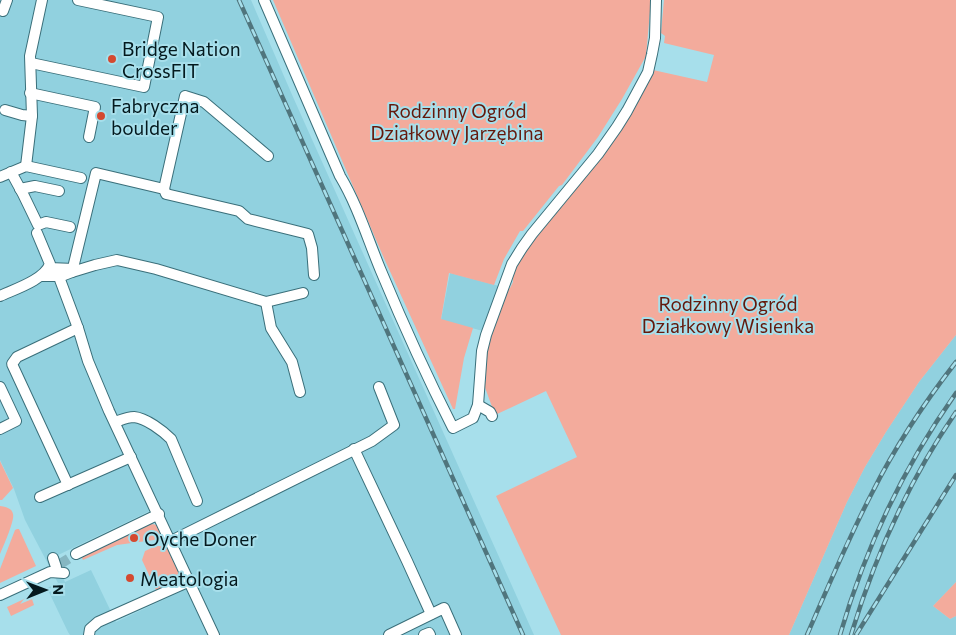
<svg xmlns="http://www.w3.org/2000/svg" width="956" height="635" font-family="Commissioner,sans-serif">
<rect width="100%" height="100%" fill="#a7dfeb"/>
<g fill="#91d1df" fill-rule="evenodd">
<path d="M0,0H251L293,97L534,635H70L68,632L47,588L58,583L25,520L14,489L0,460ZM158,507L195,585L116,622L91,570L65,582L54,557Z"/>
<path d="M450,273L499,286L483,331L441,320Z"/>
<path d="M956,335V582L933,606L950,619L956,616V635H789L847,502L865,467L886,432L919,382Z"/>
</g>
<g fill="#f3ab9c">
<path d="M273,0H651L646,56L622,99L598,137L562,185L559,186L523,231H520L504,259L494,285L449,273L441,319L473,328L464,358L455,409H453L383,256Z"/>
<path d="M664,0H956V335L919,382L886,432L865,467L847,502L789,635H561L496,496L577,457L546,391L495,415L483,382L486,381C482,349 497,318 507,289L510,288L513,282C511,269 526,251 533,240L536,238L540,232L572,191L575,190L653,70L707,82L714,55L664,43L665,36L661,33Z"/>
<path d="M0,461L13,488L2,500H0Z"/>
<path d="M0,506C6,507 12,508 13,514C15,520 3,547 0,554Z"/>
<path d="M147,524C157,524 161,525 160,536L154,540L117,545L83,560L81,556Z"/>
<path d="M17,529H19L36,566L0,583V569L15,530Z"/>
<path d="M156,546C158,546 163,546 164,547C173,550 181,573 182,581L161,592L156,590L142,560L145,551Z"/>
<path d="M956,582V616L950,619L933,606Z"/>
<path d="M37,593L40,595L32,599L34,605L11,616L7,607Z"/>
</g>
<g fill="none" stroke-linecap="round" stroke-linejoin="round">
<path stroke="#86b7c2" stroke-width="10" stroke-dasharray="10 5" stroke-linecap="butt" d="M60,564L76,554"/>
<defs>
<g id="minor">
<path d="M264,0L340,176C358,206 368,240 381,271C403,324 427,377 453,428L473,418L478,405L482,351L486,335L512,264L522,248L532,234L598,154L617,127L627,111L648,72L652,54L655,38L656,0"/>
<path d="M3,11L7,0"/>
<path d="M31,63L144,87L158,17L78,0"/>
<path d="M30,93L95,107L89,137"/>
<path d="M5,110L22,115L32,116"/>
<path d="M26,166L32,116L30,56L42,0"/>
<path d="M11,172L23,194L38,225L46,222L70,227"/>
<path d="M0,177L26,166L81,178"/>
<path d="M20,189L35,186L59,191"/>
<path d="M164,189L185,96L204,102L268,156"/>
<path d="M49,268L74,269"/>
<path d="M72,272L95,265L117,260L156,269L266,302L303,293"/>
<path d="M42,276H55L59,277L78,328L88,361L109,411L214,635"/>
<path d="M59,277L72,272L96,173L164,189L166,194L239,211L248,219L308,234L312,248L314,275"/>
<path d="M0,296C15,289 44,280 50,264L37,233"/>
<path d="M266,302L271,328L292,362L300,392"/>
<path d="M0,387L16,421L0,429"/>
<path d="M478,405L490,412L492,416"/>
<path d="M115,422C121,420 127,417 134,417C146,418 163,431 171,439L197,501"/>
<path d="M354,449L407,561L431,614"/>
<path d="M68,485L12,364L17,357L78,328"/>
<path d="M40,497L131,457"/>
<path d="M171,541L372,441L394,425L379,387"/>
<path d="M76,554L159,514"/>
<path d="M53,558L56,567"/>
<path d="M0,595L50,572L64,573"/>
<path d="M89,635L90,629L98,622L190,581"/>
<path d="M389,635L444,608L456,635"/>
<path d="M424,635L429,633L430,635"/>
</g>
</defs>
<use href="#minor" stroke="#3a6f7a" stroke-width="12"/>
<use href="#minor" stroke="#fff" stroke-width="10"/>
<defs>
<g id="rail">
<path d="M239,0L523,635"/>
<path d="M807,635C828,587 848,539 872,493C895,447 924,403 956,362"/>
<path d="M840,635C865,549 904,466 956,393"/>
<path d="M851,635C875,556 909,480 956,412"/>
<path d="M856,635L956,475"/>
</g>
</defs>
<use href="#rail" stroke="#50757d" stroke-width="4.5"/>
<use href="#rail" stroke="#a7dfeb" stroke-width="2.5" stroke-dasharray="8" stroke-linecap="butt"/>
</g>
<g fill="#d44930" stroke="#a7dfeb" stroke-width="2">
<circle cx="112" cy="59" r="5"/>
<circle cx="101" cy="116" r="5"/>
<circle cx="134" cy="538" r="5"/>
<circle cx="130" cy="578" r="5"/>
</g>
<g text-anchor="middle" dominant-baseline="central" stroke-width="4" stroke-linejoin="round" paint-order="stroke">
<g font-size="19" fill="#04191e" stroke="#a7dfeb" text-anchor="start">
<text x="122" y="48">Bridge Nation<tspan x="122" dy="22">CrossFIT</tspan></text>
<text x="111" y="105">Fabryczna<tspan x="111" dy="22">boulder</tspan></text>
<text x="144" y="538">Oyche Doner</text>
<text x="140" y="578">Meatologia</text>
</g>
<g font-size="19" fill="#64190c" stroke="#a7dfeb">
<text x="457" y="110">Rodzinny Ogród<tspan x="457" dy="22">Działkowy Jarzębina</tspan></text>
<text x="728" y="303">Rodzinny Ogród<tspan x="728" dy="22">Działkowy Wisienka</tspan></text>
</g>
</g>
<g transform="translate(45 590) rotate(89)" stroke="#a7dfeb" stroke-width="4" paint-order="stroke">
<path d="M0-4L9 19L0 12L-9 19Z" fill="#04191e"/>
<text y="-8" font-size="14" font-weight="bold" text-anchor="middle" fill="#04191e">N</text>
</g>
</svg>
